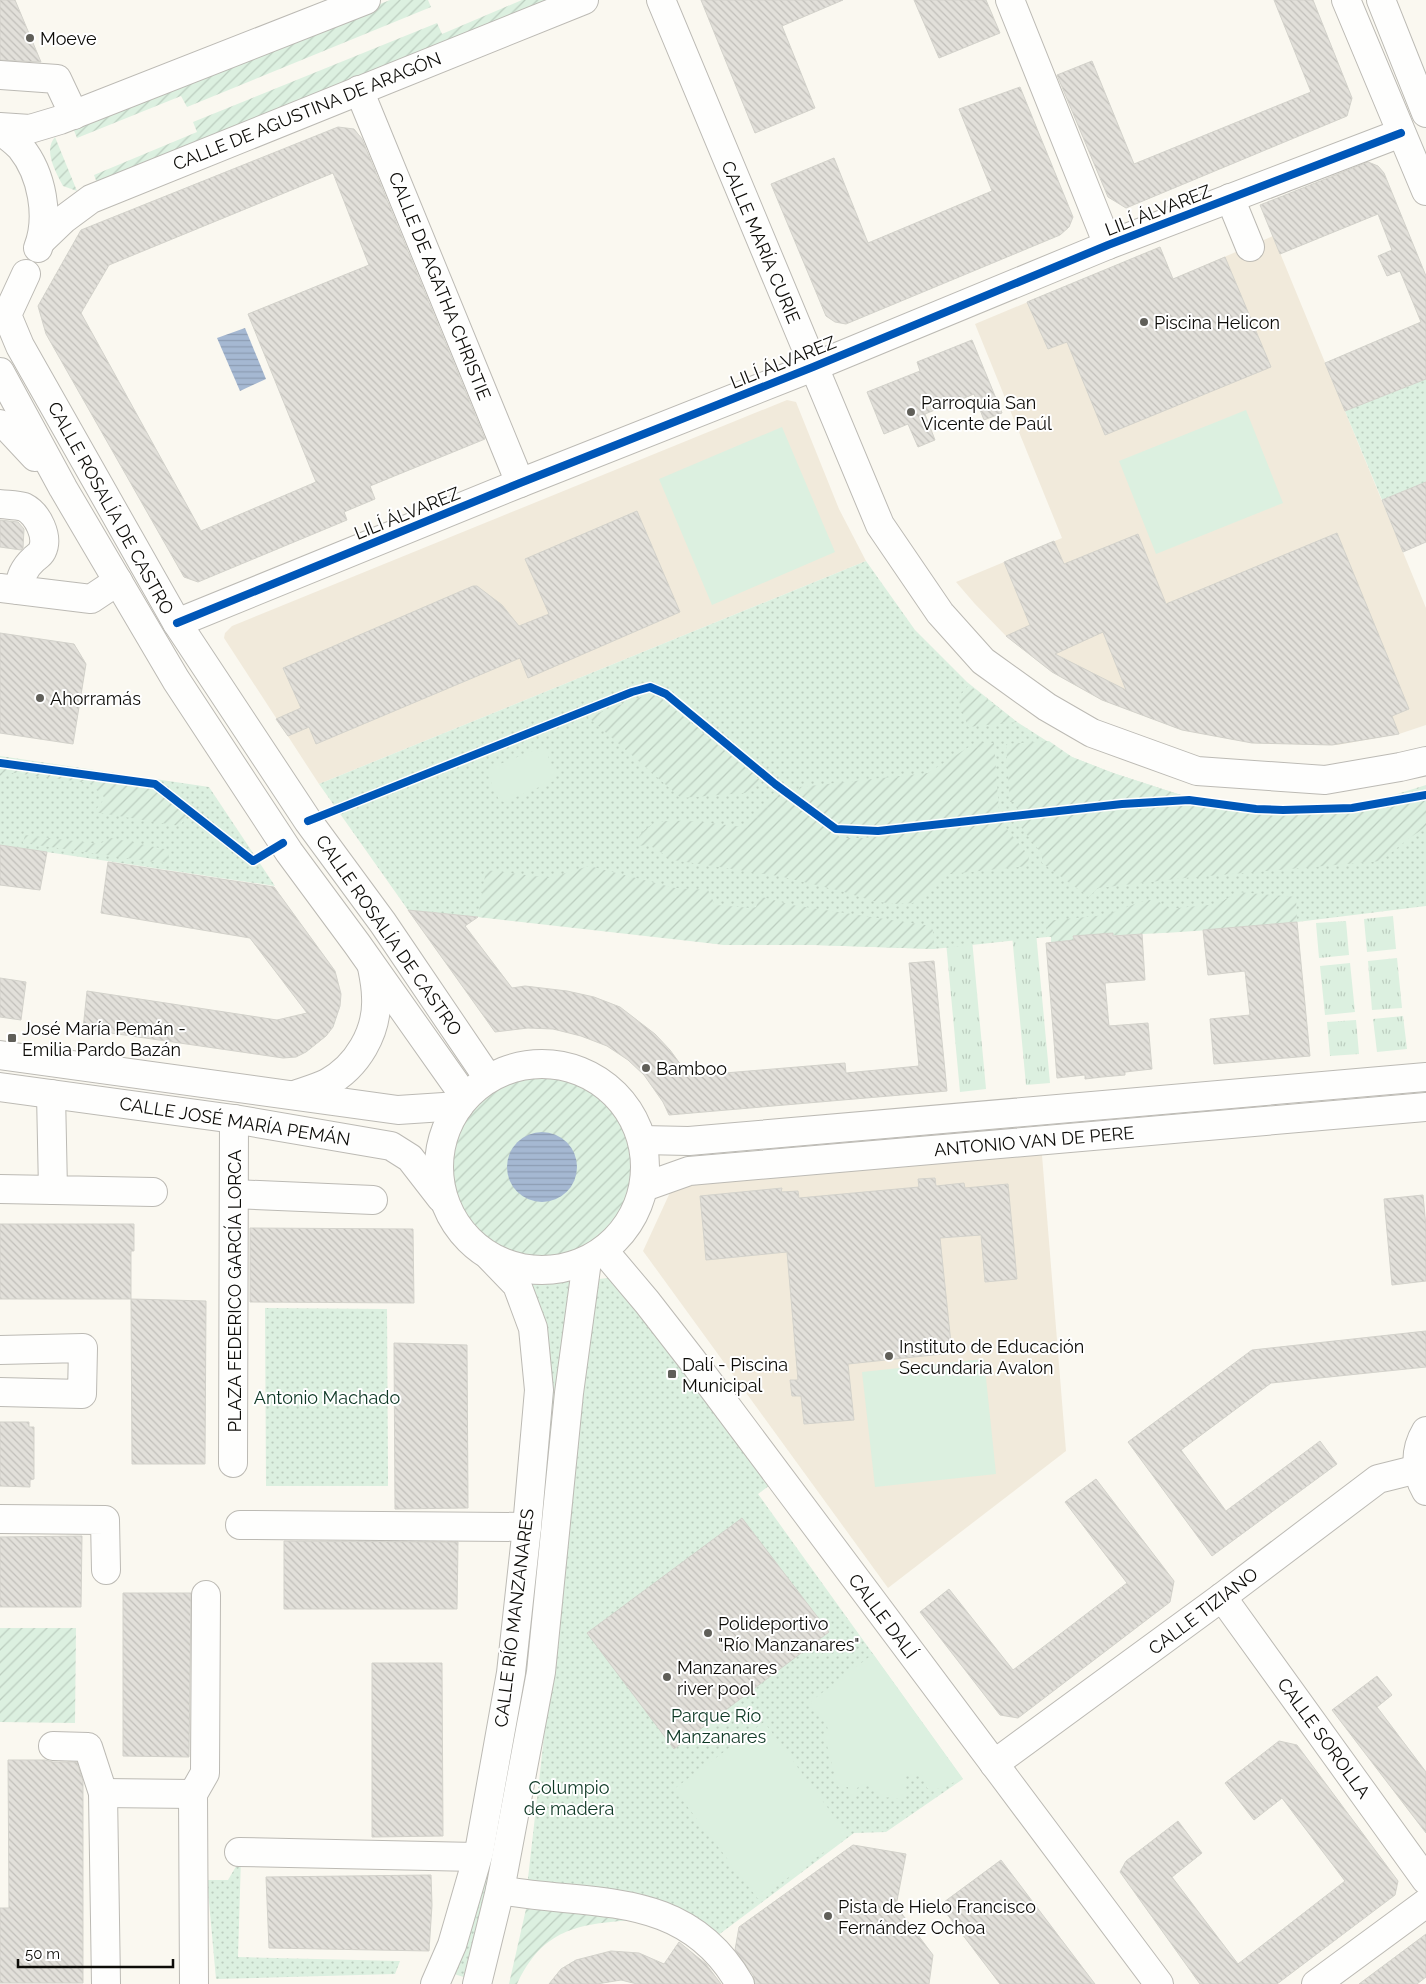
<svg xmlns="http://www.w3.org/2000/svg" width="1426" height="1984" font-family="Raleway,sans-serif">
<defs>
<pattern id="grass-tufts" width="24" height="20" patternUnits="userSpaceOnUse" patternTransform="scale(1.25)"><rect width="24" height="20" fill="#dcf0e0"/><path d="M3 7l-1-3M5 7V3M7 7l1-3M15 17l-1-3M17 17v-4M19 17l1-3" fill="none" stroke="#bccdbf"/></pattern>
<pattern id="park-dots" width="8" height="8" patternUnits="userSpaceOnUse" patternTransform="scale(1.25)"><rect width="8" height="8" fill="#dcf0e0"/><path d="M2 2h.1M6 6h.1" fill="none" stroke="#bccdbf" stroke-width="1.8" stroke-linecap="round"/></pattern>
<pattern id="garden-furrows" width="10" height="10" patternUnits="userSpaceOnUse" patternTransform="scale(1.25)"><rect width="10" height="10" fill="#dcf0e0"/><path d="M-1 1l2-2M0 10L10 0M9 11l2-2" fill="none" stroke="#bccdbf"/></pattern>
<pattern id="water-rules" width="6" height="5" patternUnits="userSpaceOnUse" patternTransform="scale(1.25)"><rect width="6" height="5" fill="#a5b8d2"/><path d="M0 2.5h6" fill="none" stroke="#8d9db3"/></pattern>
<pattern id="building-back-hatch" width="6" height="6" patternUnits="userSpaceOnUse" patternTransform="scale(1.25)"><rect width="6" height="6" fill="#e2e0da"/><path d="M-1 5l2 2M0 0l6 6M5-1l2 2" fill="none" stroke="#c1bfba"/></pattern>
</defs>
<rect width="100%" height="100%" fill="#faf8f0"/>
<g fill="#f1eadb">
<path d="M1273,236L1426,608V725L1399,734L1337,745L1252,743L1182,730L1102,700L1052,672L1006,636L975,604L956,582L1062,538L975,324L1160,247L1173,279Z"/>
<path d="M787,400L796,402L798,407L839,509L866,561L319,784L224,638L225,633L232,626Z"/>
<path d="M1042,1155L1066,1451L888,1588L643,1251L673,1186Z"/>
</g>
<g fill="url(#grass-tufts)">
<path d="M1393,916L1396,949L1367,952L1364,919Z"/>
<path d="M1346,921L1349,955L1319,958L1316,923Z"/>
<path d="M1035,922L1050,1083L1026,1085L1011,924Z"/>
<path d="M971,929L986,1089L960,1092L945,931Z"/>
<path d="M1397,958L1402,1008L1372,1010L1368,961Z"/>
<path d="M1350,963L1355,1012L1325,1015L1320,966Z"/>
<path d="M1403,1016L1407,1049L1377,1052L1373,1019Z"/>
<path d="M1356,1020L1359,1054L1330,1056L1327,1022Z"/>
</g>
<g fill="url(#park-dots)">
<path d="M1426,379V482L1382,500L1345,411Z"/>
<path d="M866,561L915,630L967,682L1017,722L1072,757L1113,773L1181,795L1278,808L1332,807L1394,795L1426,785V906L1297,922L1203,930L1073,936L1074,940L1051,942V937H1047L934,949L815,945H725L630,932L408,910L319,784Z"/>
<path d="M0,756L209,787L275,886L0,845Z"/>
<path d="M578,1275L549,1552L473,1980L451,1973L533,1510L523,1282Z"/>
<path d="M617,1277L777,1480L758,1494L963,1779L886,1832L854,1833L717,1936L527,1887L555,1640L590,1280Z"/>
<path d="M265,1308L387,1309L388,1486H266Z"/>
<path d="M241,1858L238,1957L400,1961L395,1974L216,1979L207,1880H228Z"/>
</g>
<g fill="url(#garden-furrows)">
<path d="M390,0H428L431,7L187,107L181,96L77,138L73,128Z"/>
<path d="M522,0H552L97,183L94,175L197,132L193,122L437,23L442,34Z"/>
<path d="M55,137L77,191L63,186C56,172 43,151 55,137Z"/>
<path d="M969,685L1017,722L968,727L958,698Z"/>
<path d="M653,695L662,699L759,779L757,785L745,793L681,798L588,717L644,696Z"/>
<path d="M1049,741L1072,757L1113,773L1181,795L1018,810V802H1010L1006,744Z"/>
<path d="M975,743H994L999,811L998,812L878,829L836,827L796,797L800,787L928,773Z"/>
<path d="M0,767L154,788L186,813V817L180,826L94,812L105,798L89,783L15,773H7L0,776Z"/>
<path d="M775,792L841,838H864L1001,822L1029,856L1028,866L950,874L944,876L918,900L913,903L894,904L873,901L841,891L779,876L673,860L649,845L635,846C637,837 643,830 651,825C666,815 724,825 744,827L750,823Z"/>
<path d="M1426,800V827L1408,839L1381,861L1185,878L1098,888L1089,897L1042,863V854L1017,822L1019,819L1188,805L1274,816L1302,815L1360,813Z"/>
<path d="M25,835L99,844L111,838L169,850L168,864L23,843Z"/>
<path d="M589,866L675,888L708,890L715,905L751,908L756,907L759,899L762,897L792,905L931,926L933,931L934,949L815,945H725L478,917L486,870L549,878Z"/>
<path d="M1237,892L1296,897L1297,922C1223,929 1148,936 1073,936L1074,940L1051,942V937H1047L1046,921L1106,915L1140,902L1148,900L1158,901L1168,909L1218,904Z"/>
<path d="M536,1075C546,1076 557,1075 566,1078C580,1081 595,1091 605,1101C645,1139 644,1200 603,1237C592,1247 578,1256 563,1259C545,1263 528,1259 511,1255C489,1249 465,1226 458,1205C455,1198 452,1190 451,1183C442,1143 469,1096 507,1081C516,1078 527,1077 536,1075Z"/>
<path d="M0,1628H76L75,1723L0,1722Z"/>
<path d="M526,1909L633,1915V1920C577,1924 543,1929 517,1984H509Z"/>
</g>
<g fill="#dcf0e0">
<path d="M1246,410L1283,503L1156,554L1119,461Z"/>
<path d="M782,427L835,552L712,605L659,479Z"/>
<path d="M540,748L545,749L556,776V780L504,802L499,800L487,773L490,768Z"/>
<path d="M984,1359L996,1474L875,1487L862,1372Z"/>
<path d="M873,1654L963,1779L932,1791L927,1788L922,1775L906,1774L905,1798L898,1799L893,1797L881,1798L866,1784L857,1788L858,1794H849L848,1787H838L824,1734L828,1731L827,1726L810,1702Z"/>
<path d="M764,1722L848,1835L758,1899L674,1789Z"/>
</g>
<g fill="url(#water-rules)">
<path d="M245,328L266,379L240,391L217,338Z"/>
<circle cx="542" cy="1167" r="35"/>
</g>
<g fill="url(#building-back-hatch)" stroke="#d3d2cb" fill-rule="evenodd">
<path d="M0,0H15L41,62L0,60Z"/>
<path d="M701,0H843L782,26L815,108L755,133Z"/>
<path d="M914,0H986L1000,33L939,58Z"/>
<path d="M1274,0H1313L1352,98L1347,116L1126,208L1108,197L1057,75L1092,61L1134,164L1311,92Z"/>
<path d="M1020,87L1073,217L1069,227L1060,235L846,324L835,322L826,316L771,184L834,158L868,243L992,191L959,109Z"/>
<path d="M338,127L354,129L362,139L485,439L370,486L375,499L344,512L347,520L198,582L184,577L46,334L38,306L81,230ZM333,173L369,265L248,314L316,482L201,531L81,313L109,265Z"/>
<path d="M1368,162L1378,166L1384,173L1426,276V379L1345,411L1325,363L1421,322L1400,271L1387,276L1378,256L1392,250L1378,214L1280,254L1260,205Z"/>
<path d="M1160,247L1173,279L1225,257L1271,367L1105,435L1067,342L1048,349L1027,302Z"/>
<path d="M972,340L1002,413L984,420L974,394L925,414L935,440L918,447L908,424L884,434L867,392L920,371L917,362Z"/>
<path d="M1426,482V542L1403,552L1382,500Z"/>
<path d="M637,511L680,612L528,678L520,658L316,744L309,727L288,736L276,719L301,708L283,668L473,586H477L502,605L519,626L549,614L525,559Z"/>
<path d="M0,520L18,522L24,529L23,548L21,550L0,547Z"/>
<path d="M1337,533L1409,709L1392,716L1399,734L1332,745L1252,743L1182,730L1102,700L1052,672L1006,636L1030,625L1004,562L1054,541L1064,564L1138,534L1166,604ZM1103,632L1126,690L1055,654Z"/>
<path d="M0,633L74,644L86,664L73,744L0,733Z"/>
<path d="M0,845L47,852L40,890L0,885Z"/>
<path d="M108,862L274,887L335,971L341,994L340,1006L333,1027L326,1036L306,1052L296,1057L283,1058L83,1029L87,991L277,1020L307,1013L250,938L101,913Z"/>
<path d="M408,910L478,917L465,926L512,988L525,986L567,991L594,997L620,1007L655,1034L670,1050L689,1076L845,1063L846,1073L919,1066L909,963L934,961L947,1091L669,1115L663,1102L644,1075L628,1060L607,1046L581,1036L553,1029L528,1028L495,1032Z"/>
<path d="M1297,922L1310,1056L1214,1064L1210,1019L1250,1015L1245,971L1208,975L1203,930Z"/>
<path d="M1113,933V936L1142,934L1145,980L1105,983L1109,1026L1148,1023L1152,1069L1125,1072V1075L1102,1077L1085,1079V1075L1057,1078L1046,943L1074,940L1073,936Z"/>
<path d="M0,978L26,982L21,1020L0,1017Z"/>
<path d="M935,1178L936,1186L964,1183L965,1188L1008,1184L1017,1279L985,1282L981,1235L940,1238L952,1353L848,1364L854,1420L804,1424L801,1396H792L790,1380H798L787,1252L706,1260L700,1196L782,1188L781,1192L798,1191L799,1198L919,1187L918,1179Z"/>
<path d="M1423,1195L1426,1227V1281L1392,1285L1384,1199Z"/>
<path d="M0,1224H134V1251H131V1299H0Z"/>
<path d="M250,1228L413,1229L414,1303L250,1302Z"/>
<path d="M131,1299L206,1301L205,1464H132Z"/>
<path d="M1426,1331V1367L1271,1383L1181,1450L1226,1511L1320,1441L1337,1464L1212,1556L1128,1442L1252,1350Z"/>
<path d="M394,1343L467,1345L468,1508L395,1509Z"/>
<path d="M0,1422H29V1427H34V1479L30,1480V1487L0,1486Z"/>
<path d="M1096,1479L1174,1581L1170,1602L1018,1718L1000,1715L920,1612L949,1589L1013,1670L1127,1583L1065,1502Z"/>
<path d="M742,1518L829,1632L674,1749L587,1633Z"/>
<path d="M82,1536L81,1607H0V1537Z"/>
<path d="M284,1541L458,1542L457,1609H284Z"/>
<path d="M123,1593H191L189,1757L123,1756Z"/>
<path d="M372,1663H442L443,1836L372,1837Z"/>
<path d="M1377,1676L1392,1695L1377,1707L1426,1772V1833L1332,1710Z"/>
<path d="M1279,1741L1297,1745L1398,1881L1395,1895L1277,1984H1200L1120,1872L1126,1861L1178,1821L1202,1853L1172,1877L1238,1964L1345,1881L1282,1798L1254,1820L1225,1783Z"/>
<path d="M8,1760H45L53,1762H77L83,1781V1983H0V1908H9Z"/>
<path d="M853,1845L906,1854L896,1906L933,1955L929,1984H755L753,1975L735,1950L739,1927Z"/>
<path d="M1001,1860L1095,1984H1000L940,1905Z"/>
<path d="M431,1875L432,1905L429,1951L269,1948L266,1877Z"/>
<path d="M1426,1934V1977L1417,1984H1359Z"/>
<path d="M679,1942L706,1964L721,1984H637L621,1980L597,1984H549L561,1969L576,1960L611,1951L639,1953L664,1964Z"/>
</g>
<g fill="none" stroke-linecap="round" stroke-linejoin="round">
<defs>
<g id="minor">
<path d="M661,0L880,525L940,613L983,661L1047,707L1092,733L1197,771L1325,780L1400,767L1426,761"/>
<path d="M1010,0L1108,245"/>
<path d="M1346,0L1426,191"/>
<path d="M1381,0L1426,113"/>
<path d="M0,75L57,79L74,115"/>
<path d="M359,90L520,483"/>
<path d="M0,127L30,129L60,120L366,0"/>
<path d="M0,130C7,136 15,141 21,148C42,174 50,217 38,248"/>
<path d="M1230,198L1250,247"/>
<path d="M41,241L64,219L91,199L584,0"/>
<path d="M26,274L7,315L20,346L177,623L308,821L383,923L488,1078"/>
<path d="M0,372L63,488L176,680L289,852L357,944L465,1097"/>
<path d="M0,424L8,428L35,457"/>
<path d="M0,504C7,505 17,505 24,507C38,514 49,537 42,551C40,555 36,557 34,559C23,569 21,577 18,590"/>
<path d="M0,588L91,599L118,581"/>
<path d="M177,623L520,483L813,367L1108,245L1401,133"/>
<path d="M0,1055L398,1110L459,1106"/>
<circle cx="542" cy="1167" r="103"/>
<path d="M0,1087L234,1119L391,1146L410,1158L441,1198"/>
<path d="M51,1094L53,1190L153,1192"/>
<path d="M294,1095C305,1091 317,1088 327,1083C357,1067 378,1032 376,997C376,987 374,977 372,967"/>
<path d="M642,1140L689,1141L1426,1077"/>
<path d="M644,1187L689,1171L1426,1107"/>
<path d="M0,1189L53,1190"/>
<path d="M234,1194L373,1200"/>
<path d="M604,1251L647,1302L692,1360L1159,1984"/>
<path d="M0,1350L83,1348L82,1394L0,1392"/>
<path d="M1426,1431C1414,1451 1415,1472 1426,1491"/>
<path d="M233,1463L234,1119"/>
<path d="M0,1519L105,1520L106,1570"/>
<path d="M240,1525L527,1527"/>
<path d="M1222,1597L1426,1880"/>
<path d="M53,1746L88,1747L103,1793L106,1984"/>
<path d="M994,1764L1222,1597L1378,1479L1418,1469"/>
<path d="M103,1793L193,1794"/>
<path d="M239,1852L476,1857"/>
<path d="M500,1890C592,1907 685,1888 740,1984"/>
<path d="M194,1984L193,1794L205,1773L206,1595"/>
<path d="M435,1984L452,1945L479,1852L511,1673L527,1527L539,1390L533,1328L517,1285L490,1257"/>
<path d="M477,1984L500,1890L541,1672L569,1393L587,1261"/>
<path d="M1316,1984L1426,1903"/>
</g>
</defs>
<use href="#minor" stroke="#bcbab4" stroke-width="30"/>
<use href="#minor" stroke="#fefefd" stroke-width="28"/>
<defs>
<g id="cycleway">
<path d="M177,623L520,483L813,367L1108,245L1401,133"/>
<path d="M0,763L155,784L253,861L283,843"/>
<path d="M308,821L632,692L650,687L666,694L775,784L836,829L878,831L1122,804L1189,800L1256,809L1283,810L1352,808L1426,795"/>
</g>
</defs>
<use href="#cycleway" stroke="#fff" stroke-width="11"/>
<use href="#cycleway" stroke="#0057b8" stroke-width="8"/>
</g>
<g fill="#605f59" stroke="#fff" stroke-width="2">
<circle cx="30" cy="38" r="5"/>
<circle cx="1144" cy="322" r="5"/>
<circle cx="911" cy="412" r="5"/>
<circle cx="40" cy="698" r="5"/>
<rect x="7" y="1033" width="10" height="10" rx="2.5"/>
<circle cx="646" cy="1068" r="5"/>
<circle cx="889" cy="1356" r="5"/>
<rect x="667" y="1369" width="10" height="10" rx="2.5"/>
<circle cx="708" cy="1633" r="5"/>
<circle cx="667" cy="1677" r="5"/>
<circle cx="828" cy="1916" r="5"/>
</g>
<g text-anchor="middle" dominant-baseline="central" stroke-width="4" stroke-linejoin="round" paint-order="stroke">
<g font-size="18" fill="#0d0c08" stroke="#fff" text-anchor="start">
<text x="40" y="38">Moeve</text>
<text x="1154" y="322">Piscina Helicon</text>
<text x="921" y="402">Parroquia San<tspan x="921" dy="21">Vicente de Paúl</tspan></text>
<text x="50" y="698">Ahorramás</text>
<text x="22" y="1028">José María Pemán -<tspan x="22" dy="21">Emilia Pardo Bazán</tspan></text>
<text x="656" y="1068">Bamboo</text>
<text x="899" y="1346">Instituto de Educación<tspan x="899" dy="21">Secundaria Avalon</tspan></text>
<text x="682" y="1364">Dalí - Piscina<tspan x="682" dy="21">Municipal</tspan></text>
<text x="718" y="1623">Polideportivo<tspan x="718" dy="21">"Río Manzanares"</tspan></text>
<text x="677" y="1667">Manzanares<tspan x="677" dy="21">river pool</tspan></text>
<text x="838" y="1906">Pista de Hielo Francisco<tspan x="838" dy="21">Fernández Ochoa</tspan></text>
</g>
<g font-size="18" fill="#0d0c08" stroke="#fff">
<text transform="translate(307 111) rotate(-22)">CALLE DE AGUSTINA DE ARAGÓN</text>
<text transform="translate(1158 210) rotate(-21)">LILÍ ÁLVAREZ</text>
<text transform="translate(761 242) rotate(67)">CALLE MARÍA CURIE</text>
<text transform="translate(440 286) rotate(68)">CALLE DE AGATHA CHRISTIE</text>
<text transform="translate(783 362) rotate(-22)">LILÍ ÁLVAREZ</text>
<text transform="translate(111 508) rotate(61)">CALLE ROSALÍA DE CASTRO</text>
<text transform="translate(407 513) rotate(-22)">LILÍ ÁLVAREZ</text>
<text transform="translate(389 935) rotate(55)">CALLE ROSALÍA DE CASTRO</text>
<text transform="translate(235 1121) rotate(9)">CALLE JOSÉ MARÍA PEMÁN</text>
<text transform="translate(1034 1141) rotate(-5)">ANTONIO VAN DE PERE</text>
<text transform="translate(234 1291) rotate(-90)">PLAZA FEDERICO GARCÍA LORCA</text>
<text transform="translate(1203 1611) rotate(-37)">CALLE TIZIANO</text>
<text transform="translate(883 1616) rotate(53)">CALLE DALÍ</text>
<text transform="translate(514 1618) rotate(-83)">CALLE RÍO MANZANARES</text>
<text transform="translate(1324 1738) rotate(54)">CALLE SOROLLA</text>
</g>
<g font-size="18" fill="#0e3825" stroke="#fff">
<text x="327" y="1397">Antonio Machado</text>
<text x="716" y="1715">Parque Río<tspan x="716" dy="21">Manzanares</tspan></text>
<text x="569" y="1787">Columpio<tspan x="569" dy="21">de madera</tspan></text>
</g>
</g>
<path d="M18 1959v8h155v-8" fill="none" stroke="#0d0c08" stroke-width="2.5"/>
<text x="25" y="1959" font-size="15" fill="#0d0c08" stroke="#ffffff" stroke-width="4" paint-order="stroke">50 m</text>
</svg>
